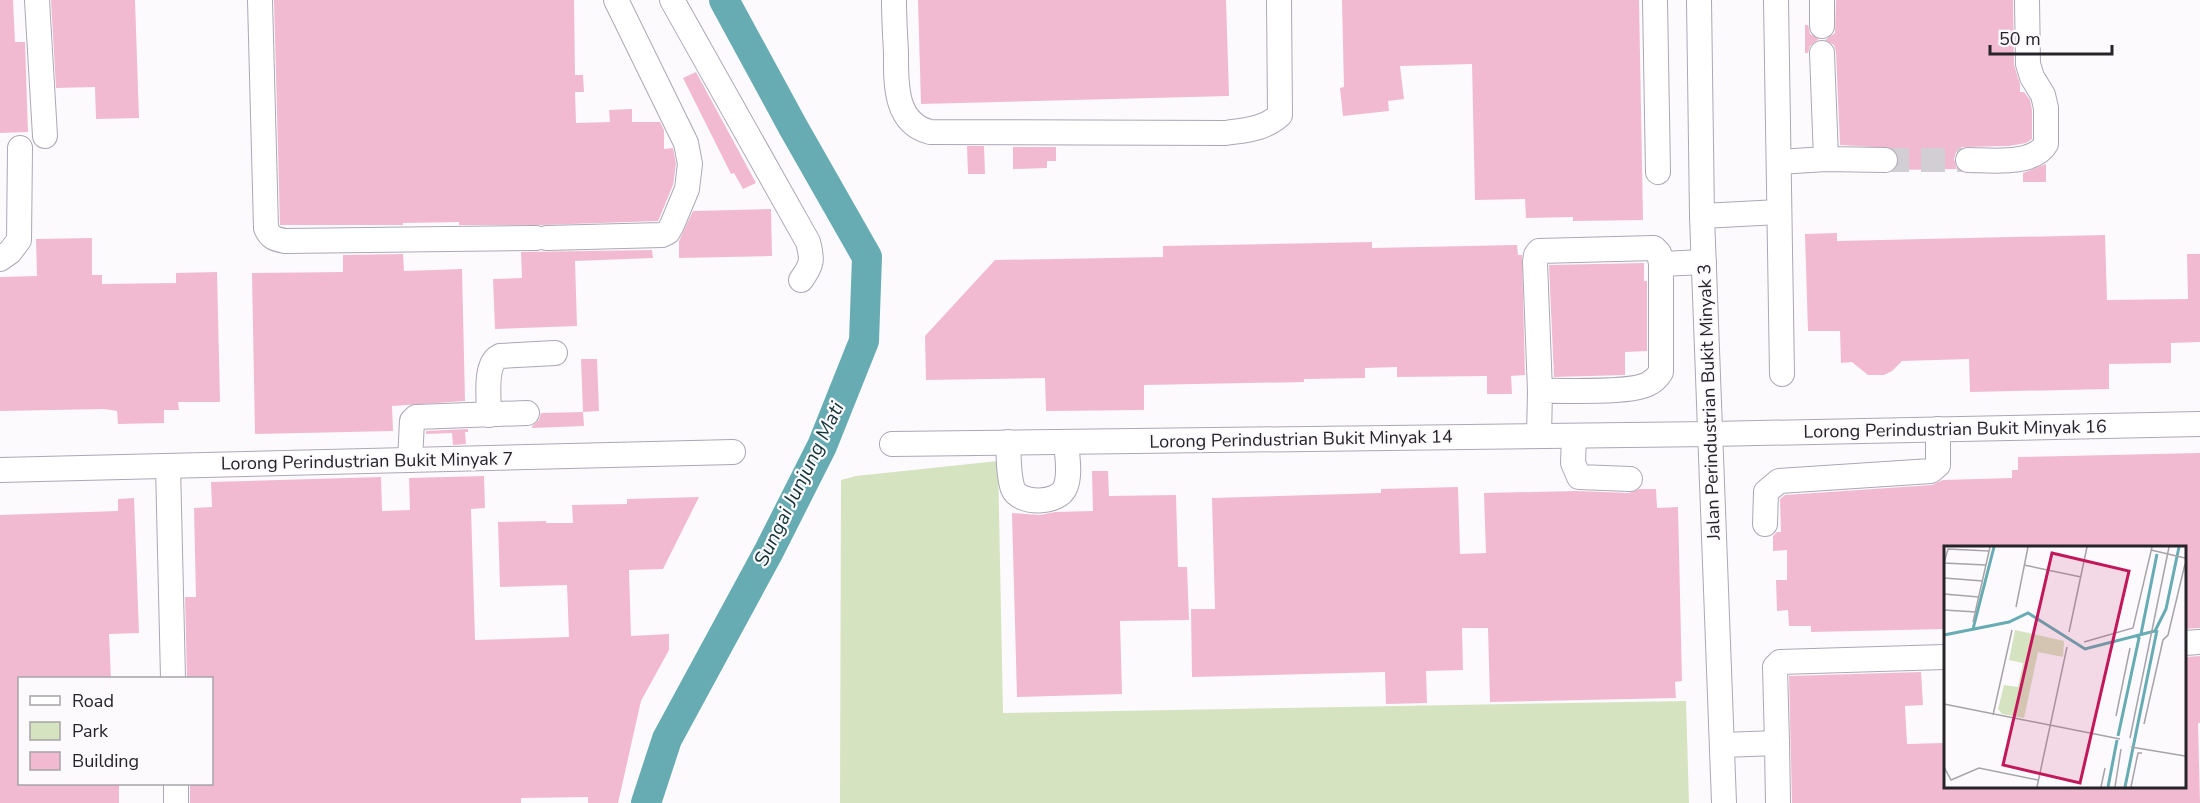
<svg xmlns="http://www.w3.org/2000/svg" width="2200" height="803" font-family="'Nunito Sans',sans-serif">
<rect width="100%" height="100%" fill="#fcfafd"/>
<path fill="#d6e3c0" d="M998,461L1003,713L1686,701L1689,803H840L841,480L856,476Z"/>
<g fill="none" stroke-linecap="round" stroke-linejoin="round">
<path stroke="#67acb3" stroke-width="30" d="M646,803L667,739L769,551L822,446L864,341L867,257L793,127L724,0"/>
</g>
<g fill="#f2bad0">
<path d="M0,0H13L15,42H25L28,132L0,133Z"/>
<path d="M51,0H135L139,118L96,119L95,87L56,88Z"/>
<path d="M274,0H574L575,75H583L584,92H575L576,123L610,122L609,110L632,109V122H660L664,130V149L673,148L676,164L673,185L659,219L658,221L542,225H459V222L403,223V225H280Z"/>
<path d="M918,0H1226L1229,96L921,104Z"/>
<path d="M1342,0H1639L1643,220L1573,221V217L1526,218L1525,199L1475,200L1472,64L1400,66L1404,99L1388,101L1389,111L1343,116L1340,88L1344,87Z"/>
<path d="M1836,0H2013L2014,65L2020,84V92H2024L2030,100L2032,110V139L2026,143L2009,146L1962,147L1956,152L1954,159L1957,169L1894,170L1899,160L1897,153L1892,148L1840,145L1836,52L1834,45L1825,40L1835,33Z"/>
<path d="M1805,25H1808L1810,34L1819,39L1810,46L1808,53H1805Z"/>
<path d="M696,72L756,183L743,189L734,173L731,174L683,78Z"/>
<path d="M967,146H984L985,174H968Z"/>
<path d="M1013,147H1056V161H1047V168L1013,169Z"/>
<path d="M2046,164V182H2023V173Z"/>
<path d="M771,209L772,256L679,258V241L693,211Z"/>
<path d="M1837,233V241L2105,235L2107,300L2188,299L2187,254H2200V342L2171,343V363L2109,364V389L1970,392L1969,359L1902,361L1892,371L1884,375H1868L1852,362L1841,363L1840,331H1808L1805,234Z"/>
<path d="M92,238V275H102V284L176,283V273L217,272L220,402H178L179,410H164V423L118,424L117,411L104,409L0,411V277L37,276L36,239Z"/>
<path d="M1372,242V248L1517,245L1518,255H1522L1525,375L1511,376L1512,394H1487V376L1397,377V367L1365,368V378L1304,379V382L1144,385V410L1046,411L1045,378L926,380L925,336L995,260L1163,257V246Z"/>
<path d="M652,250L653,258L575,261L577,326L495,329L493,279L522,278L521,252Z"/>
<path d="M403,254L404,271L462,269L465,401L392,406L393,431L255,434L252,273L343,272V255Z"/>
<path d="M1644,263V281H1647V351L1625,352V375L1554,377L1549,265Z"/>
<path d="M581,359H597L599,411L583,412Z"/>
<path d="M583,412L584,426L532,428V426L539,420L541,413Z"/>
<path d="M468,429V432H465L466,444L453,445L452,433L426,434V431Z"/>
<path d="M2200,453V628L2184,629V548H1945V629L1811,632V626H1789L1788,610L1777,611L1776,580H1787V550L1773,551V536L1777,532H1781L1780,499L1785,495L1932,485L1943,480L2012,478V470H2018V457Z"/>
<path d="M1092,471H1108L1109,496L1176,495L1178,567H1187L1189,620L1120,621L1122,694L1017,697L1012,513L1040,515L1055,512L1093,511Z"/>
<path d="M484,476L485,508L471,509L475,640L569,637L567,585L500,587L498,522L546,521V523H573L572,505L627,504V499L699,497L663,569L629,570L631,636L669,634V650L641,701L618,803H588V797L521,798V803H190V783H212V678H187L185,597H196L194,508L212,507L211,482L381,477L382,511L410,510L409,478Z"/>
<path d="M1458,487L1460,554L1486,553L1484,493L1577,491L1629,493L1639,489H1656L1657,508L1678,507L1682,681L1675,682L1676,698L1490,702L1488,628H1462L1463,670L1426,671L1427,703L1386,704L1385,672L1192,677L1191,609H1215L1212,498L1381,493V489Z"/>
<path d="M134,498L139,633L109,634L111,678H20V783H119V803H0V515L118,511V499Z"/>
<path d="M2200,656V723H2198L2200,803H1792L1789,676L1921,672L1923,705L1905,706L1907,744L1945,743V786H2184V657Z"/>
</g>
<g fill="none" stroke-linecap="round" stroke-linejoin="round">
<path stroke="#d1cfd3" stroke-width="24" stroke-dasharray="24 12" stroke-linecap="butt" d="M1885,160H1968"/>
<defs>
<g id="minor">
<path d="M37,0L45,136"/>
<path d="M260,0L266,228C270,238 275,239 285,241L536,238"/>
<path d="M672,0L808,242C813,260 812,265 801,280"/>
<path d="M894,0C894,17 895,35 896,52C896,82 894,123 930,132L1226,133C1246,130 1265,129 1280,115L1279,0"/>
<path d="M1655,0L1658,172"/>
<path d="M1699,0L1702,216L1724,803"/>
<path d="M1776,0L1782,374"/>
<path d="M1822,26V0"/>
<path d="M1822,53L1826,159"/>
<path d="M1968,160C1990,160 2033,166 2046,144V108L2043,95L2032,77L2028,64L2027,0"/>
<path d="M1779,162L1826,159L1885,160"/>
<path d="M1702,216L1779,212"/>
<path d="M547,238L662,235L668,232L672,225L687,189L690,164L686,143L616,0"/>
<path d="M0,259L10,252L19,240L20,148"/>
<path d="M1540,391L1535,262L1536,255L1539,251L1654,248L1659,253L1661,264"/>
<path d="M489,415C489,399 484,363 500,356L555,353"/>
<path d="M1539,436L1540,391C1564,390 1629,394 1648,384C1654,381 1658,377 1661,372V264L1704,262"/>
<path d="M1574,436L1573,463L1579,477L1630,479"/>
<path d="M1008,442C1009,456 1008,476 1013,489C1020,505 1058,504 1065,488C1071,475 1067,456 1066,442"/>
<path d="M892,444L1711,434L2200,424"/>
<path d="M410,460L412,421L416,417L527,413"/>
<path d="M168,466L173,678"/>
<path d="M0,470L733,452"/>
<path d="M1765,524L1766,492L1779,481L1931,471L1938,465V429"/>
<path d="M2184,643L2200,642"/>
<path d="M1777,743L1778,803"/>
<path d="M1723,745L1777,743L1775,667L1780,662L1945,657"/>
<path d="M176,784V803"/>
</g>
</defs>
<use href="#minor" stroke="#aca7b5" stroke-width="26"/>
<use href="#minor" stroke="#fff" stroke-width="24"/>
</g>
<g text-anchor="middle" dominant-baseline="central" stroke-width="4.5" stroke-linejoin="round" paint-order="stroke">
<g font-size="18" fill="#262429" stroke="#fcfafd">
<text transform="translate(1709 402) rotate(-92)">Jalan Perindustrian Bukit Minyak 3</text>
<text transform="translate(1955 429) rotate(-1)">Lorong Perindustrian Bukit Minyak 16</text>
<text transform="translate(1301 439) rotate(-1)">Lorong Perindustrian Bukit Minyak 14</text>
<text transform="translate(367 461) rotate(-1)">Lorong Perindustrian Bukit Minyak 7</text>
</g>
<g font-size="20" font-style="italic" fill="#123538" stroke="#fcfafd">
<text transform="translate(799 484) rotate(-64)">Sungai Junjung Mati</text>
</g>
</g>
<g transform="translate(1944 546)">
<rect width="242" height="242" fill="#fcfafd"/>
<path d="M71,84L120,95L119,111L94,106L80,172L58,168L54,163L60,139L74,141L79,117L65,114Z" fill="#d6e3c0"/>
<path fill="none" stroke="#67acb3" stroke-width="3" d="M29,83L50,1M197,88L213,8M0,89L65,76L84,67L141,103L211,85L222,63L235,1M174,190L195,92L192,89M164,241L173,194M181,241L213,84"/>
<path fill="none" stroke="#a6a4a8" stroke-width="1.5" d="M207,4L241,12M42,19L0,17L4,3L45,5M80,19L137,31M0,32L39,35M0,48L35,51M72,61L84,1M0,64L32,66M29,76L46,1M125,86L143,1M140,96L189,82L208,1M0,158L176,193M49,169L68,84M172,170L186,102M200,178L219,94L224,89L241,18M186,192L225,1M187,201L241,210M0,221L7,234L35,222L94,234M93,241L123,101M157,241L161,222M171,241L177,203M187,241L194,207H198"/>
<path fill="#c2185b" fill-opacity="0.15" stroke="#c2185b" stroke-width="3" d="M108,7L185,25L136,237L59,219Z"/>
<rect width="242" height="242" fill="none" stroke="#262429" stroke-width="3"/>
</g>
<rect x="18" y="677" width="195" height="108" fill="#fcfafd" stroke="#a6a4a8" stroke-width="1.5"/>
<rect x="30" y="696" width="30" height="9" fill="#ffffff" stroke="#a6a4a8" stroke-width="1.5"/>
<text x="72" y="707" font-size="18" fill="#262429">Road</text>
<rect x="30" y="722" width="30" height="18" fill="#d6e3c0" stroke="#a6a4a8" stroke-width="1.5"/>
<text x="72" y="737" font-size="18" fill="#262429">Park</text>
<rect x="30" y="752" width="30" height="18" fill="#f2bad0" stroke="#a6a4a8" stroke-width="1.5"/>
<text x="72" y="767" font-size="18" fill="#262429">Building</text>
<path d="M1990 45v9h122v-9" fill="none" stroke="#262429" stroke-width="3"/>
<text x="1999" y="45" font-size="18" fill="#262429" stroke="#fcfafd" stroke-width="4.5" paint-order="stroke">50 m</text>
</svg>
